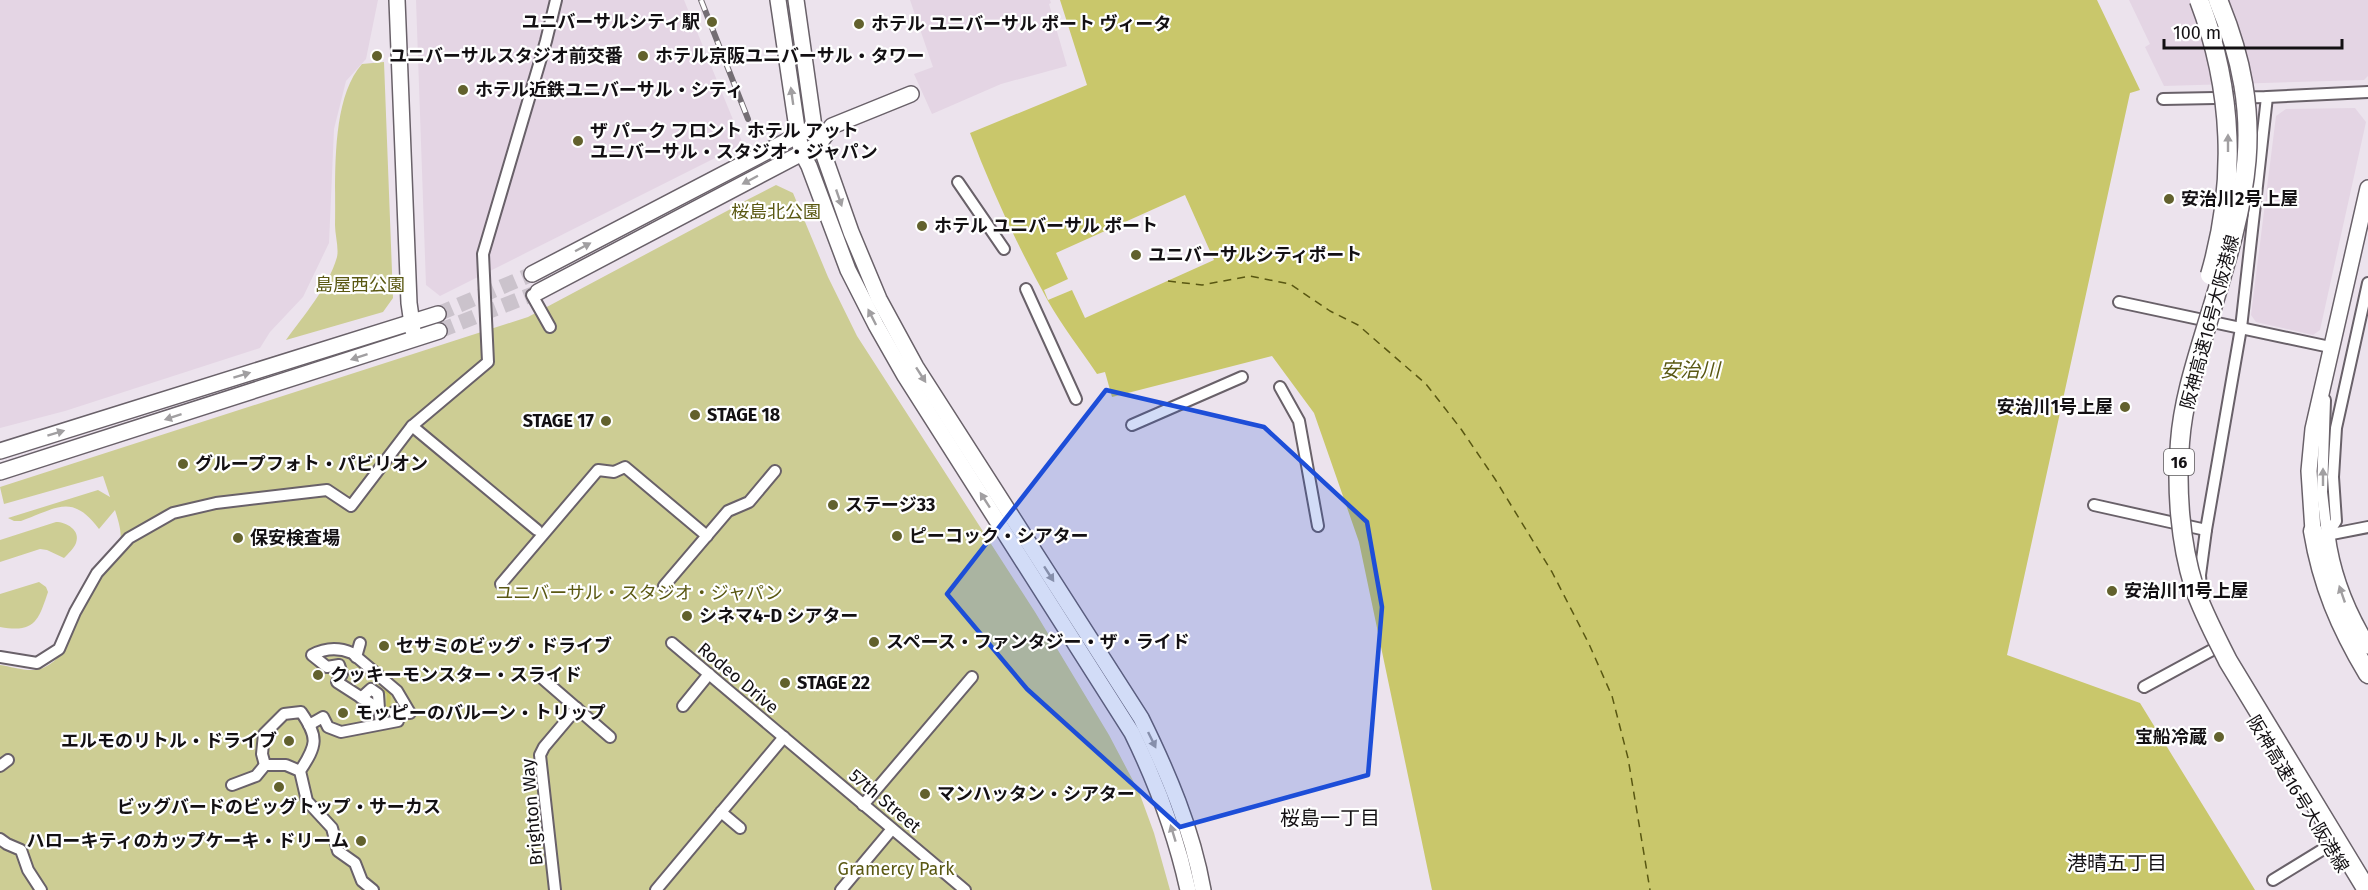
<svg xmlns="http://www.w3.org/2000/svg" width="2368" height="890" font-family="'Fira Sans','Noto Sans JP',sans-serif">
<rect width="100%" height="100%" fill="#ece3ed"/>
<g fill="#e4d5e4">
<path d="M0,0H378L366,59L346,81L334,129L329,243L303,297L270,332L260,348L65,411L0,428Z"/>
<path d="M416,0H684L743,144L440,296L426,285Z"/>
<path d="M910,0H1050L1051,3L1049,4L1067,66L1001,84L932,114L914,74L933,67Z"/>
<path d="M2129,0H2368V76L2364,80L2164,86L2145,47L2150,44Z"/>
<path d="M2355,108L2366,122L2320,330L2313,335L2256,322L2251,315L2276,116L2286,109Z"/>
</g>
<g fill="#cdcd94">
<path d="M384,62L393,298L383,312L286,340C304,315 328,288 337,257C339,248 335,235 335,225C336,180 330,100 362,64Z"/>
<path d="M776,185L793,193L828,277L857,336L1035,612L1109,735L1139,792L1154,833L1170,890H0V665C14,667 32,674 45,667C70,656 79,612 92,589C99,576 112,565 118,551C124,537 119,523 115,510L99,529C72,493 57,508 21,521H14L8,518L98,490L110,497L103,476L4,504L0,487L528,317L740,204L743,207L741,203Z"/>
<path d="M56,522C66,522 81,530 76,543C74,548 68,554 64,558L47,550L40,549L0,562V540Z"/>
<path d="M39,582L46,587L48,592C38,622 34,633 0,627V594Z"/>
</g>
<path fill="#c9c76b" d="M1060,0H2097L2140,90L2130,93L2007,655L2140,703L2255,890H1432L1359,542L1314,413L1272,356L1112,397L1105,372L1097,374C1081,350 1062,326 1048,301C1018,247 992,191 970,133L1087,85Z"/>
<path fill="#ece3ed" d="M1185,195L1214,260L1085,318L1072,290L1048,300L1044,290L1068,279L1056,253Z"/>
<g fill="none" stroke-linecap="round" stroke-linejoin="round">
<path stroke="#c9c76b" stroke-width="4" d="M386,691L389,693L388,709"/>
<path stroke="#595712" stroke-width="1.5" stroke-dasharray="8 6" stroke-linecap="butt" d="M1168,281L1202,285L1250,276L1290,284L1330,311L1358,325L1426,384L1461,429L1495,479L1552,572L1589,644L1612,696L1628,758L1650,890"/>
<g stroke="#cbc3cc" stroke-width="15" stroke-dasharray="15 8" stroke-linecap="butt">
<path d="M438,314L532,274"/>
<path d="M439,331L538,292"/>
</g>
<defs>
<g id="street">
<path d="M2163,99L2267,97L2368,92"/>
<path d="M958,182L1004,249"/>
<path d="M1026,289L1076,399"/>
<path d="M532,295L550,327"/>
<path d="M2119,302L2330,347"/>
<path d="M1280,387L1299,421L1318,526"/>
<path d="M2325,400L2322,492L2327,535"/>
<path d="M1132,425L1242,377"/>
<path d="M412,426L488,362L483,254L546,41L556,0"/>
<path d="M2094,505L2206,530"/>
<path d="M2327,535L2336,521L2333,477L2336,428L2368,283"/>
<path d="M2327,535L2368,527"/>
<path d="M501,584L598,470L614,472L625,467L707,536"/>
<path d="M664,586L728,511L749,502L775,471"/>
<path d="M2201,590L2200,575L2206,530L2241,328L2267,97"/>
<path d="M672,643L965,890"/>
<path d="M0,657L37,663L59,649L75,612L97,573L129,538L173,513L216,503L327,490L351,506L412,426L537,530"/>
<path d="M356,657L360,643"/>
<path d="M543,679L610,737"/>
<path d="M2144,687L2214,649"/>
<path d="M361,698L371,689L378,694L379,709"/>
<path d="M683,706L709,674"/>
<path d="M309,725L323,717L328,727L341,732L398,721L394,712L410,713L397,691L352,653C338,647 325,648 312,655L327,667L339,665L342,674L337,682L379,709L381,723"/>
<path d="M0,766L8,760"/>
<path d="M300,771L286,765H265L262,754L264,734L284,714L301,712C319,738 317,745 300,771L307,801L332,828L338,851L355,863L362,881L373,890"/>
<path d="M232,785L256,776L265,765"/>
<path d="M863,805L972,677"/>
<path d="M721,812L740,828"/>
<path d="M0,839L7,844L21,850L28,870L41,890"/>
<path d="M2273,880L2335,842"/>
<path d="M555,890L540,755L544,747L577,708"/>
<path d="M656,890L784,737"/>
<path d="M841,890L892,829"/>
</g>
<g id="secondary">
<path d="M397,0L409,303L413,331"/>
<path d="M778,0L798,135L802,153L809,166L848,270L876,325L905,376L1132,733C1157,784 1176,835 1188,890"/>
<path d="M796,0L814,127L851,232L879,299L916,367L1141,718C1168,773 1192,829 1203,890"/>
<path d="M532,274L806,131"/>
<path d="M538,292L802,153L819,144L832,126L911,94"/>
<path d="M0,451L438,314"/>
<path d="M0,472L439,331"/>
<path d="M2313,531L2309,471L2313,429L2368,188"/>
<path d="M2327,535C2332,574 2347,612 2368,646"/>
</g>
<path id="highway" d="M2313,531C2322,585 2340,627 2368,674"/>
</defs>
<use href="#street" stroke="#696169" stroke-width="14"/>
<use href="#secondary" stroke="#696169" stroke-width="18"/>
<use href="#highway" stroke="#696169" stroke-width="21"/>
<use href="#street" stroke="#fff" stroke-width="10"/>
<use href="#secondary" stroke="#fff" stroke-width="15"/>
<use href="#highway" stroke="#fff" stroke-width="18"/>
<defs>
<path id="rail" d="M701,0L748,119"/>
</defs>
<use href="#rail" stroke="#746e74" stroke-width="6"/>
<use href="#rail" stroke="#fff" stroke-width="4" stroke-dasharray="11" stroke-linecap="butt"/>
<defs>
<g id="highway-bridge">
<path d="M2199,0C2233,89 2237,183 2210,275"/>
<path d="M2218,0C2269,123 2246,198 2209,318C2197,358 2183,400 2180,442C2176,489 2180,542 2194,587C2203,613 2216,637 2228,661L2367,890"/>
</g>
</defs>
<use href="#highway-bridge" stroke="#696169" stroke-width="21" stroke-linecap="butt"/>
<use href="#highway-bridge" stroke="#fff" stroke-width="18"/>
</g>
<defs><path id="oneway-solid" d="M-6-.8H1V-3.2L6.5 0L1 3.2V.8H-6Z" transform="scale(1.5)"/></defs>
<g fill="#a19fa1">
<use href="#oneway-solid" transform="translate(792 96) rotate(-98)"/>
<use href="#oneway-solid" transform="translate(2228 143) rotate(-90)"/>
<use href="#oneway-solid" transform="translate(750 180) rotate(152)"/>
<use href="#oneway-solid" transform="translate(839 198) rotate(71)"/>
<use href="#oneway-solid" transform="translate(583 247) rotate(-28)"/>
<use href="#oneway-solid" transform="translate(872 317) rotate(-117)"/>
<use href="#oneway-solid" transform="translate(359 357) rotate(162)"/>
<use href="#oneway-solid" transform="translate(242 375) rotate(-17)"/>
<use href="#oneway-solid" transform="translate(921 375) rotate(57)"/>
<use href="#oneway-solid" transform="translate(173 417) rotate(162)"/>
<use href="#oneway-solid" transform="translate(56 433) rotate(-17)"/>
<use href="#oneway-solid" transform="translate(2323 477) rotate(-90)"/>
<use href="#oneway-solid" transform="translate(985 500) rotate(-123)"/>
<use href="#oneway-solid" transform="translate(1049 574) rotate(57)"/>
<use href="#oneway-solid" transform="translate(2342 594) rotate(-109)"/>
<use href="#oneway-solid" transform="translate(1152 740) rotate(64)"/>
<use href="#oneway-solid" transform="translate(1173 833) rotate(-107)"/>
</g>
<path fill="#1d4ed8" fill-opacity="0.2" stroke="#1d4ed8" stroke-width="4.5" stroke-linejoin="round" d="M1106,390L1264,427L1367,522L1382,607L1368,775L1180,827L1027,689L947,594Z"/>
<g fill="#62612d" stroke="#fff" stroke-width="2">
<circle cx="712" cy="22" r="6"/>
<circle cx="859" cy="24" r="6"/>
<circle cx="377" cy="56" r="6"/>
<circle cx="643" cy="56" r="6"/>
<circle cx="463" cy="90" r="6"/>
<circle cx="578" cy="141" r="6"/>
<circle cx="2169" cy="199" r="6"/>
<circle cx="922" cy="226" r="6"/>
<circle cx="1136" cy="255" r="6"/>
<circle cx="2125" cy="407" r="6"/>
<circle cx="695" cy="415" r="6"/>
<circle cx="606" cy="421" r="6"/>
<circle cx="183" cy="464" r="6"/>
<circle cx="833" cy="505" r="6"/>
<circle cx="897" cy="536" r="6"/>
<circle cx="238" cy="538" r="6"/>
<circle cx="2112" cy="591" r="6"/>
<circle cx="687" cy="616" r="6"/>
<circle cx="874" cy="642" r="6"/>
<circle cx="384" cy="646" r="6"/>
<circle cx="318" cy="675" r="6"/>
<circle cx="785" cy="683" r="6"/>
<circle cx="343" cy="713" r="6"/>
<circle cx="2219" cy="737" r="6"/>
<circle cx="289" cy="741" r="6"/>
<circle cx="279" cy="787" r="6"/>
<circle cx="925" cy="794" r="6"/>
<circle cx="361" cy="841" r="6"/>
</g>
<g text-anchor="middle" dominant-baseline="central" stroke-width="4.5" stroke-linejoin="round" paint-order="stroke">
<rect fill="#fff" stroke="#5a585a" stroke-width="1.5" x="2164" y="449" width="30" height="26" rx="4.5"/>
<g font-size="16" font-weight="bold" fill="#131013">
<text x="2179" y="462">16</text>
</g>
<g font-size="18" font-weight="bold" fill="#131013" stroke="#fff" text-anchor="start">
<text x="700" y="22" text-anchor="end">ユニバーサルシティ駅</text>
<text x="871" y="24">ホテル ユニバーサル ポート ヴィータ</text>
<text x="389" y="56">ユニバーサルスタジオ前交番</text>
<text x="655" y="56">ホテル京阪ユニバーサル・タワー</text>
<text x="475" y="90">ホテル近鉄ユニバーサル・シティ</text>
<text x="590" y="131">ザ パーク フロント ホテル アット<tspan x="590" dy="21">ユニバーサル・スタジオ・ジャパン</tspan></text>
<text x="2181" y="199">安治川2号上屋</text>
<text x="934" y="226">ホテル ユニバーサル ポート</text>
<text x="1148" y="255">ユニバーサルシティポート</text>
<text x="2113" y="407" text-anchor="end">安治川1号上屋</text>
<text x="707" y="415">STAGE 18</text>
<text x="594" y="421" text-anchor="end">STAGE 17</text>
<text x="195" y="464">グループフォト・パビリオン</text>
<text x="845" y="505">ステージ33</text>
<text x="909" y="536">ピーコック・シアター</text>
<text x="250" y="538">保安検査場</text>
<text x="2124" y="591">安治川11号上屋</text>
<text x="699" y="616">シネマ4-D シアター</text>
<text x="886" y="642">スペース・ファンタジー・ザ・ライド</text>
<text x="396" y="646">セサミのビッグ・ドライブ</text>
<text x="330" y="675">クッキーモンスター・スライド</text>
<text x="797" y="683">STAGE 22</text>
<text x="355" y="713">モッピーのバルーン・トリップ</text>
<text x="2207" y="737" text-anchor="end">宝船冷蔵</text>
<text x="277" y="741" text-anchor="end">エルモのリトル・ドライブ</text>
<text x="937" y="794">マンハッタン・シアター</text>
<text x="279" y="807" text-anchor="middle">ビッグバードのビッグトップ・サーカス</text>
<text x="349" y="841" text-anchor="end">ハローキティのカップケーキ・ドリーム</text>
</g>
<g font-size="18" fill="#5a5812" stroke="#fff">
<text x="776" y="212">桜島北公園</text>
<text x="360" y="285">島屋西公園</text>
<text x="639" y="593">ユニバーサル・スタジオ・ジャパン</text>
<text x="896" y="869">Gramercy Park</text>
</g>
<g font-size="18" fill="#131013" stroke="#fff">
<text transform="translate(2210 322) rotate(-75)">阪神高速16号大阪港線</text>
<text transform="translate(738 678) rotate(40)">Rodeo Drive</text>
<text transform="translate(2298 794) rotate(59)">阪神高速16号大阪港線</text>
<text transform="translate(885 801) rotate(40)">57th Street</text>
<text transform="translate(532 812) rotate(-95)">Brighton Way</text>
</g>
<g font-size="20" font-style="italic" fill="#595712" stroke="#fff">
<text x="1690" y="370">安治川</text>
</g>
<g font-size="20" fill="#131013" stroke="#fff">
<text x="1330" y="818">桜島一丁目</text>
<text x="2117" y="863">港晴五丁目</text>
</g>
</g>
<path d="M2164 39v9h178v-9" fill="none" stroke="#131013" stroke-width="3"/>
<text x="2173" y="39" font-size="18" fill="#131013" stroke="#ffffff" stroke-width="4.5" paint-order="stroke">100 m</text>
</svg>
